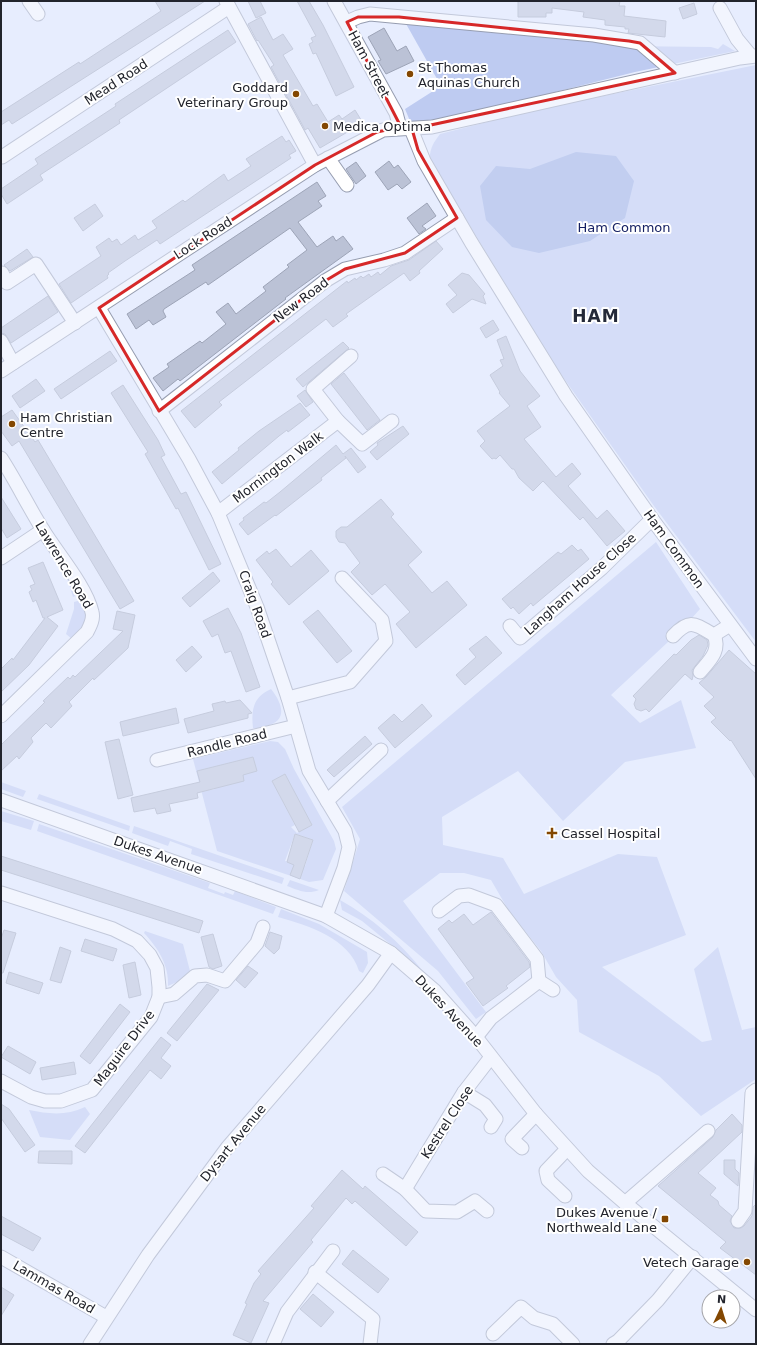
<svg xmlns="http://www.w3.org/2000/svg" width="757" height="1345" font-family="'DejaVu Sans',sans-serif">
<rect width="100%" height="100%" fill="#e7edfe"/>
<g fill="#becbf1" fill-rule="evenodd">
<path d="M405,22L496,33L583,39L623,46L711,47L718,49L723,44L735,51L635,72L464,115L417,122L410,121L405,109L441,86Z"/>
<path d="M756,65V642L654,506L553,363L430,160C429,149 434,142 440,134L539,109Z"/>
<path d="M656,542L700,609L682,629L611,695L640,723L681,700L696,748L625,762L563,821L518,771L442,817L443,845L503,858L524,894L618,854L657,857L686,935L602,967L702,1042L712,1040L694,969L718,947L742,1030L756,1027V1079L701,1116L659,1076L579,1032L577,1000L556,977L541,951L509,911L491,880L464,873H440L403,901L486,1012L476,1019L438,971L344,891L360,839L342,807Z"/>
<path d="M66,575L78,595L73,597Z"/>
<path d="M81,600C90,619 85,624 72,639L66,634L74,609V602Z"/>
<path d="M271,689C283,704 288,721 266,726C261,727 257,729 253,728C251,710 253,697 271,689Z"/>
<path d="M270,741L278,742L285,749L294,769L334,841L336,849L323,880L309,882L217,851L193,759ZM253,757L256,771L213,782L215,789L204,791L198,771ZM285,775L312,825L297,833L291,827L295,825L272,781ZM295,834L313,840L305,866L285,861ZM294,865L303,868L300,878L291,875Z"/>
<path d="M1,782L26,791L23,797L1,789Z"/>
<path d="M39,794L130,826L129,831L37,799Z"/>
<path d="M1,811L34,821L31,830L1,821Z"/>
<path d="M39,824L210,883L208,888L224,894L225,892L233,895L235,891L276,907L273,914L37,831Z"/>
<path d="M134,826L284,878L282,884L191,854L192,849L170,841L168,846L132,833Z"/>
<path d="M290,880L319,890C307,895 298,890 287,886Z"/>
<path d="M340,900C371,917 400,942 422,970L362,921L342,910Z"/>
<path d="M281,909L319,924L367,952L368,963L363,973L359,971C349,938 309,926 278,917Z"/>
<path d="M145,931L183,944L190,971L188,977L168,986C169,965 158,948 144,933Z"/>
<path d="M85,1107L90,1114L70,1140L40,1137L29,1110C49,1114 66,1116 85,1107Z"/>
</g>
<path fill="#95a8e1" d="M576,152L616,156L634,181L625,218L590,241L539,253L512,247L486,220L480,186L496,166L530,169Z"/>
<g fill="#bbc2d6" stroke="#9da4b7">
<path d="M155,1H205L12,124L9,120L1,125V112L79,62L80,64L161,11Z"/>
<path d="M248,1H260L266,13L256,18Z"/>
<path d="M297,1H309L323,25L354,87L336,96L316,53L313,54L309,44L313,42L311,38L316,36Z"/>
<path d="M518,1H620L619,6H625L624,16L666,21L665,37L628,33L629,29H625V27L605,25V20L583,17L584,12L552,8V13H546V17H518Z"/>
<path d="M694,3L697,14L683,19L679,8Z"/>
<path d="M261,17L273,40L283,34L293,49L283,55L313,106L317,104L328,122L339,115L342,119L355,110L363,123L320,148L308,128L305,130L303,126L271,67L274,65L258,40L257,41L248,24Z"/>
<path d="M384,28L397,51L406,46L414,61L386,74L378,61L381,60L368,37Z"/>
<path d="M228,30L236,42L119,120L120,123L40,175L43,180L7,204L1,194V189L38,164L35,159L116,106L115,104Z"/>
<path d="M282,136L286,142L289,140L296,151L289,155L291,158L160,244L157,240L125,261L108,273L109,274L107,276L108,278L71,303L59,284L101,256L96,247L109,238L112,242L117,239L121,245L135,235L138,240L157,228L152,221L183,200L185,202L224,174L228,181L251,166L246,159Z"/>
<path d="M389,161L394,168L398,165L411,182L402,189L397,184L388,190L375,172Z"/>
<path d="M356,162L366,176L356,184L346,169Z"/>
<path d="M317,182L326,196L318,201L322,206L298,222L317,247L333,236L336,241L343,236L353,249L285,298L286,299L180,381L178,379L163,391L153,378L169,367L167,364L200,341L202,343L226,324L216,312L228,303L236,314L266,291L263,287L289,267L287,265L307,250L290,228L208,285L206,282L164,309L163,311L166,317L153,325L149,320L136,329L127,314L195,270L192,265Z"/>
<path d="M427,203L436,216L422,226L426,229L419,234L407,218Z"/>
<path d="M95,204L103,216L83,231L74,218Z"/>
<path d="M436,241L443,249L419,271L420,273L410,281L404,273L346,314L348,316L333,327L326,319L219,402L222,405L195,428L181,411L347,281L348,283L355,278L356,280L361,276L363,278L369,274L371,277L378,272L380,275L391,266L409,260Z"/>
<path d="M27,249L33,257L10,271L4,265Z"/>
<path d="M462,273L469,275L485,294L483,296L486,304L472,299L453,313L446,304L457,295L448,285Z"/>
<path d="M48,296L58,312L11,343L5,334L1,333V328Z"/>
<path d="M493,320L499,330L486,338L480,328Z"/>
<path d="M506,336L520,371L540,396L527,406L541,427L524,439L556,477L572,463L581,474L568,486L597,519L607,510L625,531L607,546L583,517L580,520L543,481L533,491L519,478L514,469H512L500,455L496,459L494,458L492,459L480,446L485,441L477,431L510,406L499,393L500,392L490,375L503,366L500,360L504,359L497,340Z"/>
<path d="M343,342L349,348L303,387L296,379Z"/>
<path d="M110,351L117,361L61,399L54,389Z"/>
<path d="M344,373L380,420L367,430L331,384Z"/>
<path d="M36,379L45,391L20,408L12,396Z"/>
<path d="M123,385L158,440L165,455L161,457L181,494L186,492L221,564L209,570L178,508L176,509L145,454L148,452L111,393Z"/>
<path d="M305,390L313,402L306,407L297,396Z"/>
<path d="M300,403L310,415L288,432L287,430L279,436L222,484L212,472L239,450L238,448L259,431Z"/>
<path d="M12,410L35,442L38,440L134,601L120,609L19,441L12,446L1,431V417Z"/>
<path d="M403,426L409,434L377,460L370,452L378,445L377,443Z"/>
<path d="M336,445L343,454L351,448L366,467L358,473L345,456L346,458L321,478L322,480L276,516L275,515L248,535L239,524L244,520L243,518L264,502L266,503L280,492Z"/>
<path d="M1,497L21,529L7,538L1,528Z"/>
<path d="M381,499L394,514L391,517L422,552L408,565L432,593L447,581L467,605L416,648L396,624L410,612L385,584L372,595L351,572L360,563L345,543L339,542L336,537V531L341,527H347Z"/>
<path d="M572,545L578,551L581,549L589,559L533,606L531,603L519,614L513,607L511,609L502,599L558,552L561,554Z"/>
<path d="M276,549L291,567L311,550L329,571L289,605L271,584L273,582L256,560L267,551L269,554Z"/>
<path d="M43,562L63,610L47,617L58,626L29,665L1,692V669L12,658L13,660L45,618H43L36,600L33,602L29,592L32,590L30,586L35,584L28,568Z"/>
<path d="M213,572L220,581L190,607L182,598Z"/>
<path d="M228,608L241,633L260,687L246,692L231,651L225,653L218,634L212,637L203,621Z"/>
<path d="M318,610L352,651L337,663L303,622Z"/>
<path d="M117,611L135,615L128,648L94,680L93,678L69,702L72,706L51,728L46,723L31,738L33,742L19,759L17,756L1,771V745L41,706L45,702L43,701L68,677L70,679L73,675L75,677L123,631L113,629Z"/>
<path d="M699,635L707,640L708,645L703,656L692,670L693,676L692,680L685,674L649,712L646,709L641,711L636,709L634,704L636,699L633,696L674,654L676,655L691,640Z"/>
<path d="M486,636L502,653L465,685L456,675L476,657L469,649Z"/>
<path d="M192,646L202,657L186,672L176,660Z"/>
<path d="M729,650L756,674V779L731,740L730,741L711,722L716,718L704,706L714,697L699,683L706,677Z"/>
<path d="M240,700L252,713L248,714V718L188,733L184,719L214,711L212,704L225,701L226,703Z"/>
<path d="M422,704L432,716L395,748L378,728L394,714L402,722Z"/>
<path d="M176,708L179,723L123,736L120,722Z"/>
<path d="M365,736L372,744L334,777L327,770Z"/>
<path d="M119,739L133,795L118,799L105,742Z"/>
<path d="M253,757L257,771L243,775L244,781L197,793L198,798L169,804L171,811L157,814L155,808L134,812L131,798L200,782L197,771Z"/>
<path d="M285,774L312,825L299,832L272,781Z"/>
<path d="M295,834L313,840L300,879L290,875L294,865L287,862Z"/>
<path d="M1,856L203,921L199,933L1,870Z"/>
<path d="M491,912L529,962L530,967L506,986L508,988L483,1006L466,983L474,978L438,929L449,920L452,923L464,914L473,925Z"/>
<path d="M4,930L16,933L3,973H1V939Z"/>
<path d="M270,932L282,936L279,949L274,954L265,946Z"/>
<path d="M213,934L222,966L213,969L209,967L201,937Z"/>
<path d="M85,939L117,949L113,961L81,951Z"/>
<path d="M60,947L71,951L61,983L50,980Z"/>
<path d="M135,962L141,995L129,998L123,965Z"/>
<path d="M248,966L258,973L245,988L236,980Z"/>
<path d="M9,972L43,983L39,994L6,983Z"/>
<path d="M207,984L219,990L177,1041L167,1033Z"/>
<path d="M120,1004L130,1012L90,1064L80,1056Z"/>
<path d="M161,1037L171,1045L161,1058L171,1066L161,1079L150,1070L85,1153L75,1146Z"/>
<path d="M8,1046L36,1062L30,1074L1,1057Z"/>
<path d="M74,1062L76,1074L42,1080L40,1068Z"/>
<path d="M1,1104L9,1109L35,1145L25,1152L1,1118Z"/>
<path d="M732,1114L742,1125V1132L698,1173L716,1188L710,1195L718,1201L719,1205L732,1216L730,1221L734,1228H741L744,1226L752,1216L753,1207L756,1204V1275L720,1248L726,1242L658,1186L713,1137L716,1130Z"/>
<path d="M39,1151H72V1164L38,1163Z"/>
<path d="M724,1160H735V1169L739,1173L738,1186L724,1174Z"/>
<path d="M342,1170L363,1189L365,1186L418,1232L406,1246L355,1201L352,1204L346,1198L311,1240L313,1242L263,1301L269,1303L251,1343L233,1335L247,1304L245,1303L254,1283L261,1274L258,1271L314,1208L311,1206Z"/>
<path d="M1,1216L41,1238L33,1251L1,1234Z"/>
<path d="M353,1250L389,1279L378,1293L342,1264Z"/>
<path d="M1,1287L14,1295L1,1316Z"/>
<path d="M313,1294L334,1312L321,1327L300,1309Z"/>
</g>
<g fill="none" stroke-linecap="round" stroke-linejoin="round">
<defs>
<g id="minor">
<path d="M29,1L38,14"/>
<path d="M226,1L315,165"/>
<path d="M334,1L396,113L400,128"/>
<path d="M720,8L737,39L751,56"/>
<path d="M347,22L358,17L370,14L594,35L629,41L640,43L675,73"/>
<path d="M411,129L424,161L471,242L566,396L652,519L756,659"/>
<path d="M2,157L229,7"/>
<path d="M328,158L347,185"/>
<path d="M2,273L7,283L36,264L75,323"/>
<path d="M99,308L189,459L218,513L257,607L288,698L309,771L345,831L349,847L344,868L326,916"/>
<path d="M1,341L13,363"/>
<path d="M351,356L313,389L338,421L362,444L392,421"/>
<path d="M1,371L315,165L383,130L432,127L740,58L756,56"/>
<path d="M159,411L325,281L345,269L384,260L405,253L457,218"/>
<path d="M1,458C16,481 28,506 43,530C57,553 86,586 92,612C94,619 90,626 87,632L1,716"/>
<path d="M218,513L338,421"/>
<path d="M1,558L43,530"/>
<path d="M510,626L520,638L602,568L652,519"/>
<path d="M673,636C690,618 695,624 714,635L730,625"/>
<path d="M700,672C709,661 721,651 714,635"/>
<path d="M288,698L350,682L386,641L382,620L342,578"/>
<path d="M157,760L296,726"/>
<path d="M1,800L326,916L391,953L435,991L476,1037L536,1114L588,1171L625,1203L756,1310"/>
<path d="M327,801L381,750"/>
<path d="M1,893L113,929L137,941L150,955L157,968L159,987V997L151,1017L92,1090L61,1101H45L31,1097L1,1081"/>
<path d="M439,911L459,896L469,895L496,905L537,959L539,981"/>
<path d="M159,997L174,994L195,976L207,975L225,981L257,943L263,927"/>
<path d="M476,1037L491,1018L539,981L553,990"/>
<path d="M464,1092L485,1105L496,1119L491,1127"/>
<path d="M522,1148L512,1139L536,1114"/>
<path d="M383,1174L405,1189L426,1211L457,1212L475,1201L487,1211"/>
<path d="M405,1189L464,1092L491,1057"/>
<path d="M565,1196L548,1180L546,1171L567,1149"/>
<path d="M625,1203L708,1131"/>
<path d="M738,1221L745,1211L752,1093L756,1090"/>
<path d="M1,1257L106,1317"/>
<path d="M315,1272L373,1319L370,1344"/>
<path d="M493,1334L521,1307L534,1318L553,1324L573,1344"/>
<path d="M90,1344L148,1255L227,1148L368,985L391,953"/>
<path d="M273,1344L287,1312L333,1251"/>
<path d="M613,1344L618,1341L658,1300L693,1257"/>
</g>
</defs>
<use href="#minor" stroke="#969db0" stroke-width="15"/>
<use href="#minor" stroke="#fff" stroke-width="13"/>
</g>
<path d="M0 0H757V1345H0ZM358,17H399L629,41L640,43L675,73L412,129L418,150L457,218L405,253L345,269L325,281L159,411L99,308L315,165L377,132L401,127L347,22Z" fill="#e7edfe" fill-opacity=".55" fill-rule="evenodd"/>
<path fill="none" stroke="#d62828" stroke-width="3" stroke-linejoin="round" d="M358,17H399L629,41L640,43L675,73L412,129L418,150L457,218L405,253L345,269L325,281L159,411L99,308L315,165L377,132L401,127L347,22Z"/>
<g fill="#834701" stroke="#fff" stroke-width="1.5">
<circle cx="410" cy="74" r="4"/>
<circle cx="296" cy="94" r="4"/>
<circle cx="325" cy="126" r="4"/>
<circle cx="12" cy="424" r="4"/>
<path d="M550 827h4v4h4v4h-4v4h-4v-4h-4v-4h4z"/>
<rect x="661" y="1215" width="8" height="8" rx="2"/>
<circle cx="747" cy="1262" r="4"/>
</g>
<g text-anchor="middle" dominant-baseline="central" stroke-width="4" stroke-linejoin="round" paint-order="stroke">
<g font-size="13" fill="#22242c" stroke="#fff">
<text transform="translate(369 64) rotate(62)">Ham Street</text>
<text transform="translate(116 82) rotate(-33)">Mead Road</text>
<text transform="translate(203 238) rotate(-33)">Lock Road</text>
<text transform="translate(301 300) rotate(-37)">New Road</text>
<text transform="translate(278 467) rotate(-37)">Mornington Walk</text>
<text transform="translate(674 549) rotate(54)">Ham Common</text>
<text transform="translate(64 565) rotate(59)">Lawrence Road</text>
<text transform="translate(580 584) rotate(-42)">Langham House Close</text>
<text transform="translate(255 604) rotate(70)">Craig Road</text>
<text transform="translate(227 743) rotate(-14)">Randle Road</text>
<text transform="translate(158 855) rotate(19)">Dukes Avenue</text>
<text transform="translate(449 1011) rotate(47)">Dukes Avenue</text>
<text transform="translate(124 1048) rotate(-53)">Maguire Drive</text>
<text transform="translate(447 1122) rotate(-57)">Kestrel Close</text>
<text transform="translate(233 1143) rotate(-51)">Dysart Avenue</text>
<text transform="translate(54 1287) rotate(30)">Lammas Road</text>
</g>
<g font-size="13" fill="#22242c" stroke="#fff" text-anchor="start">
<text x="418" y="67">St Thomas<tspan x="418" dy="15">Aquinas Church</tspan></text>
<text x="288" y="87" text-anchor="end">Goddard<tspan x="288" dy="15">Veterinary Group</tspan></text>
<text x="333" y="126">Medica Optima</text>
<text x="20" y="417">Ham Christian<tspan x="20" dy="15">Centre</tspan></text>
<text x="561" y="833">Cassel Hospital</text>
<text x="657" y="1212" text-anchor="end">Dukes Avenue /<tspan x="657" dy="15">Northweald Lane</tspan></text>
<text x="739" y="1262" text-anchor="end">Vetech Garage</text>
</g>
<g font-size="13" fill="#162163" stroke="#fff">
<text x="624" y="227">Ham Common</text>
</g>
<g font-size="17" font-weight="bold" letter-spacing="1" fill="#242938" stroke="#fff">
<text x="596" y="316">HAM</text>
</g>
</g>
<rect width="757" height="1345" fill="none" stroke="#22242c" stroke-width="4"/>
<g transform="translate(721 1309) rotate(4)"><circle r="19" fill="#ffffff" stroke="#a7a7ab"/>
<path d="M0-3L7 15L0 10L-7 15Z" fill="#834701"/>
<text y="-6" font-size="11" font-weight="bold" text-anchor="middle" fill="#22242c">N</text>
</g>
</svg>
